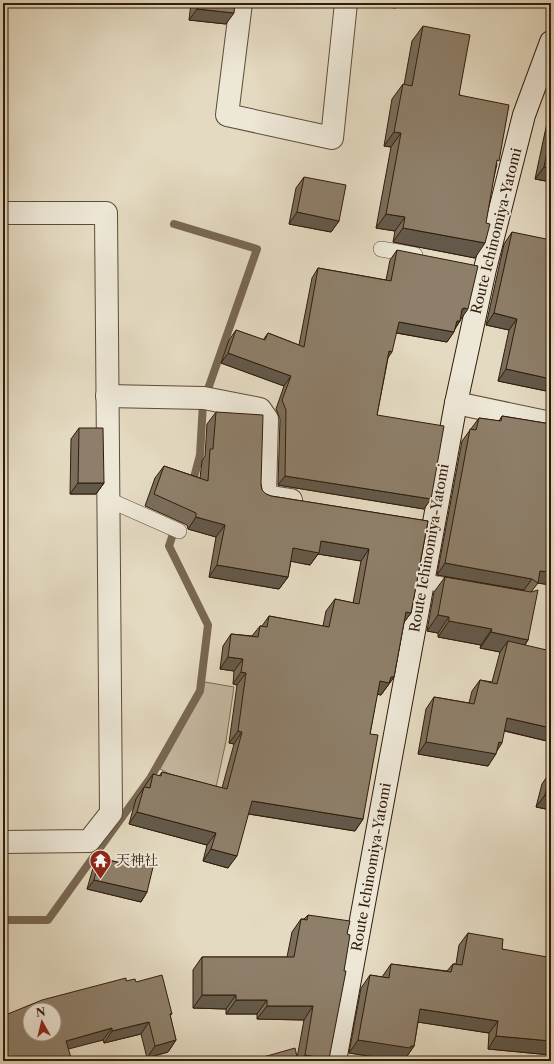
<svg xmlns="http://www.w3.org/2000/svg" width="554" height="1064" font-family="'Libre Caslon Text','Noto Serif JP',serif">
<rect width="100%" height="100%" fill="#e4dac1"/>
<filter id="stains"><feTurbulence type="fractalNoise" baseFrequency=".005" numOctaves="4"/><feColorMatrix values="0 0 0 0 .2 0 0 0 0 .09 0 0 0 0 .02 0 0 0 .5 -.17"/></filter>
<radialGradient id="worn" r=".72"><stop offset=".6" stop-color="#630" stop-opacity="0"/><stop offset="1" stop-color="#630" stop-opacity=".3"/></radialGradient>
<path fill="#c6baa2" stroke="#7c6b56" d="M205,682L234,687L226,741L214,797L160,769L202,693Z"/>
<g fill="none" stroke-linecap="round" stroke-linejoin="round">
<g stroke="#786753" stroke-width="8">
<path d="M174,224L257,249L208,389"/>
<path d="M192,485L200,455L203,403"/>
<path d="M3,920H48L151,777L200,691L208,625L169,546L173,534"/>
</g>
<defs>
<g id="lane">
<path d="M381,249L415,255"/>
<path d="M107,499L179,531"/>
<path d="M422,581L459,588"/>
</g>
<g id="street">
<path d="M241,3L227,115L332,138L346,3"/>
<path d="M3,213H106L111,813L89,841L3,842"/>
<path d="M107,396L204,398L260,409L267,419L265,496L291,500"/>
<path d="M456,403L551,423"/>
</g>
<path id="secondary" d="M335,1061L456,403L485,269L524,115L551,42"/>
</defs>
<use href="#lane" stroke="#5e4c38" stroke-width="16"/>
<use href="#street" stroke="#5e4c38" stroke-width="24"/>
<use href="#secondary" stroke="#311c0b" stroke-width="24"/>
<use href="#lane" stroke="#ede7d7" stroke-width="15"/>
<use href="#street" stroke="#ede7d7" stroke-width="22"/>
<use href="#secondary" stroke="#ede7d7" stroke-width="22"/>
</g>
<g fill="#7a6d5b" stroke="#311c0b">
<path d="M191,3H235L226,24L189,20Z"/>
<path d="M423,26L497,164L475,258L393,242L395,231L376,228L391,147L384,146L392,99L403,84L404,85L412,41Z"/>
<path d="M551,104V182L535,179Z"/>
<path d="M304,177L339,221L331,232L289,224L296,188Z"/>
<path d="M512,232L551,392L498,381L509,330L486,325L504,244Z"/>
<path d="M397,250L461,319L460,321L447,342L396,333L388,358L377,415L424,509L278,485L280,419L276,409L284,386L221,363L229,340L236,330L263,340L268,333L299,345L312,278L318,268L386,280L390,260Z"/>
<path d="M216,412L261,484L262,490L266,494L271,496L428,521L411,613L404,622L394,677L381,695L377,694L370,734L363,819L355,831L248,814L228,868L203,861L207,845L129,824L136,799L153,774L159,776L162,772L222,788L234,744L229,743L237,685L233,684L234,671L220,669L223,646L231,634L252,636L260,626H262L269,616L323,626L326,611L335,599L353,603L361,561L318,554L310,565L291,561L288,577L279,589L209,577L216,537L188,529L187,525L145,506L155,478L164,466L200,478L202,461L205,456L207,424Z"/>
<path d="M502,416L551,424V585L538,583L531,592L528,640L525,645L551,742L504,731L497,750L488,766L418,754L426,709L434,697L469,703L472,691L480,680L492,682L500,652L480,648L481,645L438,637V633L427,631L434,592L445,577L525,591L524,590L437,575L462,441L479,418L499,421Z"/>
<path d="M79,428L104,483L96,494H70L71,439Z"/>
<path d="M550,772H551V810L536,807L542,784Z"/>
<path d="M126,856L147,892L141,902L87,889L93,868L99,858L122,863Z"/>
<path d="M308,915L327,1061H257L260,1058H297L304,1020L257,1019V1014H226V1009L193,1008V970L202,957H287L292,932L301,919H304Z"/>
<path d="M468,933L502,949L551,962V1055L488,1049L489,1033L418,1022L414,1046L405,1059L403,1058L402,1061L349,1053L361,988L370,975L382,977L391,964L447,971L453,964H456L459,945Z"/>
<path d="M126,981L172,1014L170,1016L176,1040L168,1052L147,1058L141,1034L104,1043L103,1040L3,1061Z"/>
</g>
<g fill="#63594a" stroke="#311c0b">
<path d="M360,3H400L396,8L359,5Z"/>
<path d="M197,9L234,13L226,24L189,20Z"/>
<path d="M394,132L401,133L391,147L384,146Z"/>
<path d="M544,167L551,169V182L535,179Z"/>
<path d="M297,212L339,221L331,232L289,224Z"/>
<path d="M386,214L405,217L395,231L376,228Z"/>
<path d="M403,228L485,243L475,258L393,242Z"/>
<path d="M464,308L468,309L461,319L457,318Z"/>
<path d="M494,313L517,319L509,330L486,325Z"/>
<path d="M457,321H460L453,331Z"/>
<path d="M399,322L454,332L447,342L392,332Z"/>
<path d="M389,351L392,352L385,362Z"/>
<path d="M228,353L291,376L284,386L221,363Z"/>
<path d="M506,369L551,379V392L498,381Z"/>
<path d="M285,476L431,499L424,509L278,485Z"/>
<path d="M78,483H104L96,494H70Z"/>
<path d="M196,517L225,525L216,537L188,529Z"/>
<path d="M321,541L369,549L361,561L318,554L310,565L284,560L293,548Z"/>
<path d="M445,563L532,579L524,590L437,575Z"/>
<path d="M217,565L288,577L279,589L209,577Z"/>
<path d="M540,571L551,572V585L537,583Z"/>
<path d="M406,612L411,613L402,625Z"/>
<path d="M438,615L449,617L438,633L427,631Z"/>
<path d="M449,621L492,629L481,645L438,637Z"/>
<path d="M491,632L528,640L517,656L508,641L500,652L480,648Z"/>
<path d="M228,657L243,659L234,671L220,669Z"/>
<path d="M241,672L246,673L237,685L233,684Z"/>
<path d="M391,677H394L381,695L371,693L380,681Z"/>
<path d="M507,718L551,728V742L498,729Z"/>
<path d="M238,731L242,732L234,744L229,743Z"/>
<path d="M426,742H499L502,743L495,754H496L488,766L418,754Z"/>
<path d="M545,795L551,797V810L536,807Z"/>
<path d="M252,801L363,819L355,831L243,813Z"/>
<path d="M137,812L216,833L207,845L129,824Z"/>
<path d="M211,849L237,856L228,868L203,861Z"/>
<path d="M94,880L147,892L141,902L87,889Z"/>
<path d="M202,995H236L226,1009L193,1008Z"/>
<path d="M236,1000H267L257,1014H226Z"/>
<path d="M267,1006H313L304,1020L257,1019Z"/>
<path d="M420,1009L498,1021L489,1033L411,1021Z"/>
<path d="M149,1022L141,1034L104,1043L112,1031Z"/>
<path d="M112,1028L103,1040L57,1052L66,1041Z"/>
<path d="M496,1036L551,1041V1055L488,1049Z"/>
<path d="M176,1040L168,1052L147,1058L155,1046Z"/>
<path d="M358,1040L411,1046H414L405,1059L403,1058L402,1061L349,1053Z"/>
<path d="M305,1055L329,1059L327,1061H301Z"/>
</g>
<g fill="#8e7f6a" stroke="#311c0b" fill-rule="evenodd">
<path d="M198,3H235L234,13L197,9Z"/>
<path d="M423,26L470,35L459,95L509,105L499,161L497,160L486,223L490,224L485,243L403,228L405,217L386,214L401,133L394,132L403,84L412,86Z"/>
<path d="M551,132V169L544,167Z"/>
<path d="M304,177L346,185L339,221L297,212Z"/>
<path d="M512,232L551,240V379L506,369L517,319L494,313Z"/>
<path d="M397,250L478,266L468,309L464,308L462,309L460,321H457L454,332L399,322L392,352L389,351L377,415L444,426L431,499L285,476L286,410L282,400L291,376L228,353L236,330L265,340L268,333L304,347L318,268L391,281Z"/>
<path d="M216,412L263,415L261,484L262,490L266,494L271,496L428,521L411,613L406,612L394,677H391L389,683L380,681L370,734L378,735L363,819L252,801L237,856L211,849L216,833L137,812L144,787L150,788L153,774L161,776L162,772L227,789L242,732L238,731L246,673L241,672L243,659L228,657L231,634L258,637L260,626L267,627L269,616L329,627L335,599L359,604L369,549L321,541L319,553L293,548L288,577L217,565L225,525L196,517V513L154,494L164,466L208,481L210,449H213Z"/>
<path d="M502,416L551,424V572L540,571L538,583L532,579L445,563L470,429L476,430L479,418L501,421Z"/>
<path d="M79,428H103L104,483H78Z"/>
<path d="M445,577L531,592L538,590L528,640L491,632L492,629L449,621V617L438,615Z"/>
<path d="M508,641L551,651V728L507,718L502,743L499,742L496,754L426,742L434,697L474,704L480,680L497,684Z"/>
<path d="M550,772H551V797L545,795Z"/>
<path d="M126,856L154,863L147,892L94,880L99,858L125,864Z"/>
<path d="M308,915L350,921L347,934L350,935L344,971H346L329,1059L305,1055L313,1006H267V1000H236V995H202V957H294L301,919L307,920Z"/>
<path d="M468,933L503,939L502,949L547,957V961L551,962V1041L496,1036L498,1021L420,1009L414,1046H411L410,1048L358,1040L370,975L389,978L391,964L451,972L453,964L462,965Z"/>
<path d="M162,975L172,1014H170L176,1040L155,1046L149,1022L112,1031V1028L66,1041L72,1061H3V1016L42,1000L126,978V981L135,979L136,982ZM30,1010H54V1034H30Z"/>
<path d="M295,1048L298,1061H261L260,1058Z"/>
</g>
<defs>
<symbol id="temple-pin" viewBox="-11 -11 22 30"><path d="M0 17L-7.5 6A9.5 9.5 0 1 1 7.5 6Z" fill="#8f2418" stroke="#ede7d7"/><path d="M0-6L5-2H3V0L6.5 2.5H4V6H1.5V3h-3V6H-4V2.5H-6.5L-3 0V-2H-5Z" fill="#fff"/></symbol>
</defs>
<g fill-rule="evenodd">
<use href="#temple-pin" x="88" y="848" width="25" height="34"/>
</g>
<g text-anchor="middle" dominant-baseline="central" stroke-width="4" stroke-linejoin="round" paint-order="stroke">
<g font-size="14" fill="#311c0b" stroke="#ede7d7">
<text transform="translate(496 231) rotate(-76)">Route Ichinomiya-Yatomi</text>
<text transform="translate(429 548) rotate(-80)">Route Ichinomiya-Yatomi</text>
<text transform="translate(371 867) rotate(-80)">Route Ichinomiya-Yatomi</text>
</g>
<g font-size="14" fill="#311c0b" stroke="#ede7d7" text-anchor="start">
<text x="116" y="860">天神社</text>
</g>
</g>
<rect width="554" height="1064" fill="none" stroke="#e4dac1" stroke-width="16"/>
<rect x="4" y="4" width="546" height="1056" fill="none" stroke="#311c0b" stroke-width="2"/>
<rect x="8" y="8" width="538" height="1048" fill="none" stroke="#311c0b"/>
<g transform="translate(42 1022) rotate(352)"><circle r="19" fill="#ede7d7" stroke="#a29685"/>
<path d="M0-3L7 15L0 10L-7 15Z" fill="#8f2418"/>
<text y="-6" font-size="11" font-weight="bold" text-anchor="middle" fill="#311c0b">N</text>
</g>
<rect width="100%" height="100%" filter="url(#stains)"/>
<rect width="100%" height="100%" fill="url(#worn)"/>
</svg>
